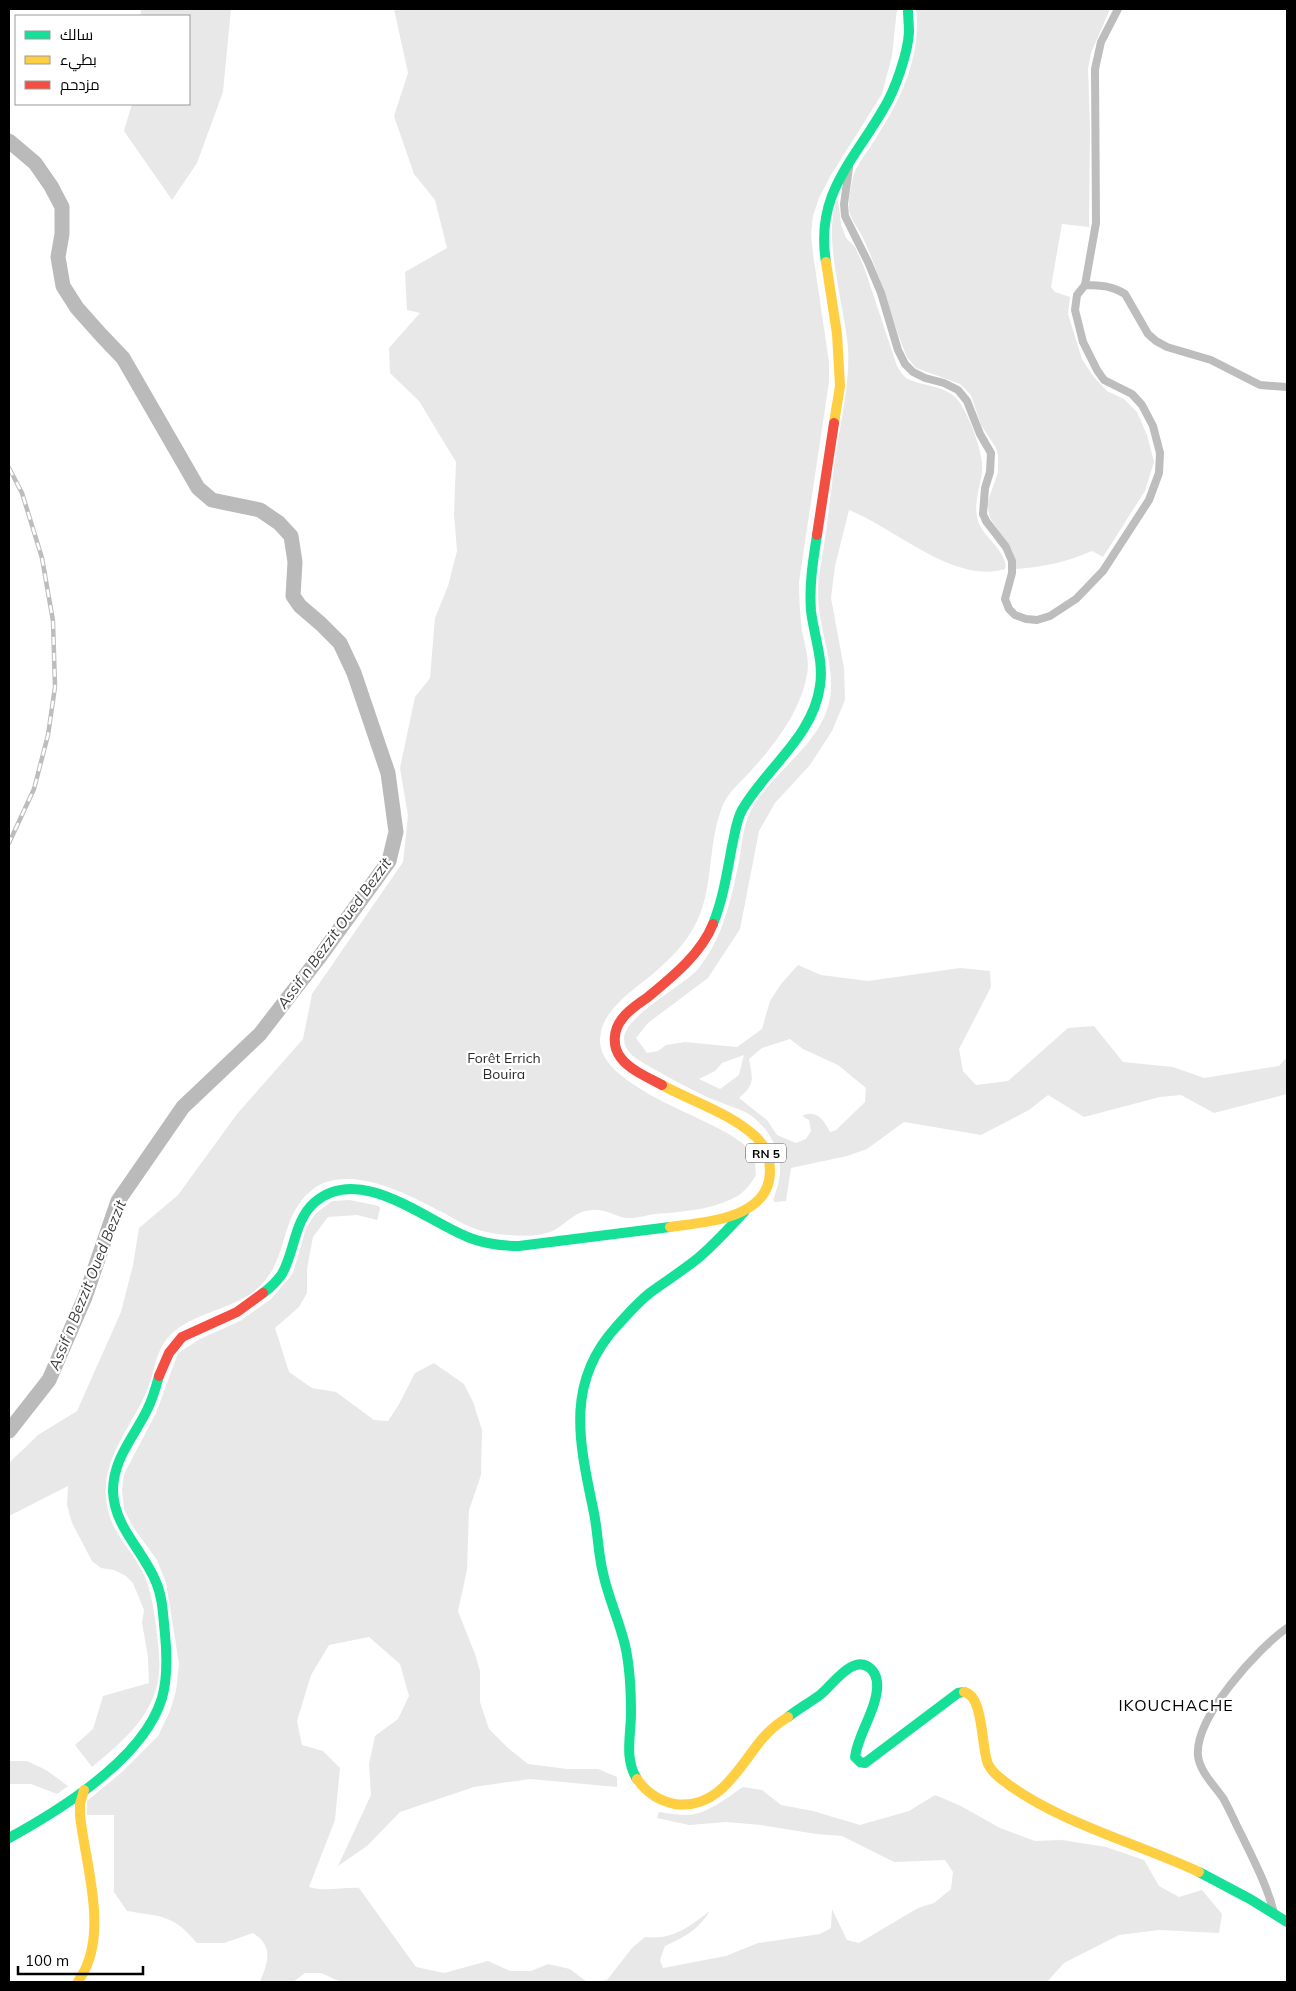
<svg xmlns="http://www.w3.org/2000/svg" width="1296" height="1991" font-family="Mulish,Cairo,sans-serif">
<rect width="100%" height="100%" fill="#fff"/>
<g fill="#e8e8e8" fill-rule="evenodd">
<path d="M141,9H231L223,92L197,163L172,200L124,131L132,104H189V16H141Z"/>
<path d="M394,9H897L892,56L882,94L831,175L819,198L813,216L811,234L813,254L829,362V382L799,582C799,598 800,614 802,631C805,645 810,661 807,675C800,713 773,747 748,774C735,788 728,792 721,810C707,848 714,892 694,927C685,944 669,960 655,972C633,991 601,1009 600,1040C599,1084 701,1115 732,1136C740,1141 750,1148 754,1157C756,1162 755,1170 756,1175C753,1180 749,1186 745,1190C725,1209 682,1212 655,1214C647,1215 635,1219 626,1218C614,1216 607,1209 592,1210C576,1211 569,1221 556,1229C541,1239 505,1236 487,1232C471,1229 458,1221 444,1213C414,1198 384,1181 350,1179C338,1179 326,1180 316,1187C279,1213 290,1253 263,1283C237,1312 184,1311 164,1343C155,1357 154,1373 148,1388C134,1424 103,1455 106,1496C108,1530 127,1543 141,1569C151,1586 153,1607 156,1626C158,1645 162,1666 157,1685C149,1720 119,1745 92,1767L75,1745L93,1729L103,1696L149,1683L148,1657L142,1623L144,1610L133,1583L126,1576L114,1570L101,1568L92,1561L72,1523L67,1505L68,1486L9,1516V1463L38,1435L77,1411L121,1312L133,1265L139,1228L178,1195L237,1114L303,1039L312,994L403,862L408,816L400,768L415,697L430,678L435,618L448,586L457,551L454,514L456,462L419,401L390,373L389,348L420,313L407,310L405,272L447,248L435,200L414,174L394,116L408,73Z"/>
<path d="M916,9H1110L1091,53L1088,69L1090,126L1089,227L1062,224L1051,287L1055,292L1070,297L1068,314L1082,359L1093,376L1107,391L1124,399L1137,412L1147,435L1154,462L1145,491L1103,557L1092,551C1067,562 1043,567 1016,569L1015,559L1012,550L990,518L987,504L998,472V455L996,448L981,425L971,395L960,384L916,368L907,357C890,317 881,275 862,236C857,226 848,217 849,205C849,198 852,177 855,171C861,158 872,146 879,133C903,95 921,54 916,9Z"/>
<path d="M838,198L841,224L846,238L855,247L864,267L897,366C899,370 903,375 906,378C922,387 942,384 956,398C967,409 985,455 982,472C980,489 973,503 978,521C983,537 1009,553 1005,569C955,585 893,527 849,510L835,566L831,598L844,668L845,700L832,731L810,765L775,803L759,831L740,929L708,978L648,1023L636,1038L647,1053L658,1051L666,1045L685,1042L737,1047L762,1029L770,1001L781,984L798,965L821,975L868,981L960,968L990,971L991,987L959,1049L963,1071L976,1085L1008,1081L1068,1028L1094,1026L1123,1062L1173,1067L1204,1078L1279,1066L1287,1057V1094L1214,1113L1181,1095L1160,1097L1084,1117L1048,1095L1029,1110L981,1135L904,1122L867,1149L847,1156L791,1168L786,1201L775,1202L773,1200C777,1189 781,1178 780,1166C779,1145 764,1123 747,1113C735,1107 721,1103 709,1098C688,1088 667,1077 647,1065C637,1059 625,1053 624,1040C622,1017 682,987 698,969C723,938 731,900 739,861C742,844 743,826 751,810C771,773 815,749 828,707C839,669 817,630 818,591C818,576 822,560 824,545C829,512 832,479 837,447C842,414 850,381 848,348C845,308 821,233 838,198ZM790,1039L803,1049L838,1065L866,1088L865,1102L836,1130L830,1132C824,1120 816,1109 802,1116L809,1120L811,1131L806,1139L796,1143L777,1135L767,1120L739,1098C755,1084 753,1080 749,1059L762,1048ZM744,1055L739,1075L720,1089L699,1079L715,1071L722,1063Z"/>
<path d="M350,1200L379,1206L380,1209L377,1220L357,1215L328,1217L313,1237L307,1269V1293L299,1307L275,1328L289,1372L312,1388L336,1392L374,1420L388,1421L398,1406L415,1373L434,1363L464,1384L473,1402L482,1430L481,1475L469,1510L467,1570L458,1611L475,1654L480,1671V1702L489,1729L508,1748L528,1764L567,1769H598L617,1777V1787L530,1779L474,1787L400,1812L367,1846L338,1866L371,1795L369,1764L375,1736L398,1719L409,1696L400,1664L369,1637L329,1645L311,1675L297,1721L302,1745L323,1751L340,1768L335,1820L309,1887C325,1892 343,1887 359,1888L416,1967L444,1973L488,1961L510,1971H531L548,1964L570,1969L587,1982H341L321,1973H305L293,1982H260C268,1962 274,1946 253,1933L224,1943H197C172,1914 163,1917 127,1911L114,1892V1815H87V1801L123,1771L158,1736L170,1711L176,1691L179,1664L166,1583L157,1560L133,1527L124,1510L122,1490L124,1474L156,1413L178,1353L200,1339L240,1321L271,1299L293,1273L306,1228L315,1214L332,1201Z"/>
<path d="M9,1761H27L46,1770L68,1786L57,1794L31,1784H9Z"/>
<path d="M743,1787L762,1790L781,1805L813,1811L860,1825L909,1811L935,1795L961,1806L1000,1828L1035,1841L1062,1840L1106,1847L1144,1860L1159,1886L1179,1897L1202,1890L1222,1914L1219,1933L1159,1930L1119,1935L1064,1963L1047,1982H592L607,1980L632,1948L645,1937C674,1940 688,1927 710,1911C697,1931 686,1936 665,1946L660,1960L663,1968L726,1956L758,1943L820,1934L831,1928L832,1909L847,1940L859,1943L918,1908L934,1903L951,1889L953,1872L945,1860L894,1862L842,1836L816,1834L761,1825L726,1822L689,1825L657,1818L659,1812C668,1813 678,1815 687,1815C708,1814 726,1798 743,1787Z"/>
</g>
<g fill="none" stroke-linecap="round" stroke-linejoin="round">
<path stroke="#bababa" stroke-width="15" d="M9,141L35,163L51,186L62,207V234L58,257L63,286L77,308L102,336L123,358L198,488L212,500L260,510L279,523L291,536L295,562L293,596L300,606L321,624L340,643L354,673L388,773L396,832L389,861L318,959L260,1034L183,1107L118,1201L85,1297L49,1380L9,1431"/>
<g stroke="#bdbdbd" stroke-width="8">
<path d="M849,168L844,204L845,216L868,262L881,293L898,350L905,364L913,372L925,378L944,383L958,390L967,401L980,434L991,453L990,472L985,488L983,514L986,521L1006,547L1012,561V573L1005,599L1009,609L1015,615L1026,619L1037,620L1050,616L1076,599L1103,571L1149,500L1159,473L1160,453L1153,426L1142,405L1132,394L1104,380L1097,370L1083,342L1075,310L1077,295L1085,285L1096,223L1095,69L1101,42L1118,9"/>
<path d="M1085,285C1100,286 1112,285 1125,294L1148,334L1156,341L1167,347L1211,360L1260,385L1287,387"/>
<path d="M1274,1913C1267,1885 1254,1861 1242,1836C1235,1823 1230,1810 1223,1798C1214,1785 1200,1772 1198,1756C1194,1718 1258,1648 1287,1628"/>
</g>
<g stroke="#16e098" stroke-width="10">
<path d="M826,262C815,194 853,162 884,108C895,90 908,53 909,32C909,25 908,17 908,9"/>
<path d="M713,924C723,899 727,873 732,846C735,834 736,821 742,810C766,768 813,737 820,686C824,661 814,636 811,611C809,585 813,561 817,535"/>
<path d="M263,1293C270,1288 277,1281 282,1274C295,1251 294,1220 315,1202C361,1163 427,1222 470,1238C486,1244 502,1246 519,1246L670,1227"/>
<path d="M788,1717C798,1709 809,1703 820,1695C832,1686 854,1651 872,1670C878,1677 878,1687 876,1696C872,1717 858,1735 855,1757L860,1762L865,1763L958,1693L964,1692"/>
<path d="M637,1779C624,1759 631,1735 631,1713C631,1690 630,1667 625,1645C619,1620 608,1597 603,1573C598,1553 598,1533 594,1513C580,1445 564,1384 616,1327C627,1315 638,1302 651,1292C666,1281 682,1271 697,1259C714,1245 730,1227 745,1211"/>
<path d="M9,1838C62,1809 144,1758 162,1698C168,1677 167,1655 165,1634C163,1616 163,1598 156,1582C143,1550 114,1527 113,1491C113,1458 135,1436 148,1408C153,1398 156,1387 159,1376"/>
<path d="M1199,1872L1250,1899L1287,1922"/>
</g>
<g stroke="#ffcf43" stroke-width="10">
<path d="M826,262L837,334L840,386L834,423"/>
<path d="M662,1085C693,1102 730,1113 756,1137C765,1146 770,1158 770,1171C770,1219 705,1222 670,1227"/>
<path d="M964,1692C984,1695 981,1748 988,1764C991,1770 995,1774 1000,1778C1053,1821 1137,1843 1199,1872"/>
<path d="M637,1779C646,1792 659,1801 675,1804C719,1810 738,1768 762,1739C769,1731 778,1723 788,1717"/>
<path d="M78,1982C81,1976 85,1971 87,1965C105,1922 85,1860 80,1816V1804L84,1790"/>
</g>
<g stroke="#f24e42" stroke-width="10">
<path d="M817,535L834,423"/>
<path d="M662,1085C649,1078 630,1070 621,1058C612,1047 613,1030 622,1019C628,1010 640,1003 648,997C672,977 701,954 713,924"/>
<path d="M159,1376L169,1353L182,1337L237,1312L263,1293"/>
</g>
<defs>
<path id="rail" d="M9,468L22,493L42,558L53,621L55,687L48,735L34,789L9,843"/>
</defs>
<use href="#rail" stroke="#bdbdbd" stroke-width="4.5"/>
<use href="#rail" stroke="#fff" stroke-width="2.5" stroke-dasharray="8" stroke-linecap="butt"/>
</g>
<g text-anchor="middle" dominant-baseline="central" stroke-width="4.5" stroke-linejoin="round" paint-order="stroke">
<rect fill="#fff" stroke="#4c4c4c" stroke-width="1" x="746" y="1143.5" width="40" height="19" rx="4"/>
<g font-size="12" font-weight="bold" fill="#000">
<text x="766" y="1153">RN 5</text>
</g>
<g font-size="14" fill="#2c2c2c" stroke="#fff">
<text x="504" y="1058">Forêt Errich<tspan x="504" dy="16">Bouira</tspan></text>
</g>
<g font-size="15" font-style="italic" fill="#3d3d3d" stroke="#fff">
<text transform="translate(334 933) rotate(-54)">Assif n Bezzit Oued Bezzit</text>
<text transform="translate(87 1285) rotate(-68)">Assif n Bezzit Oued Bezzit</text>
</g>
<g font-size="16" letter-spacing="1" fill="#000" stroke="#fff">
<text x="1176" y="1705">IKOUCHACHE</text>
</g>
</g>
<rect width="1296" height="1991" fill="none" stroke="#000000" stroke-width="20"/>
<rect x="15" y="15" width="175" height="90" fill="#ffffff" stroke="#999999"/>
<rect x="25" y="31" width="25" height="8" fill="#16e098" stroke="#999999"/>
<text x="60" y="40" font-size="15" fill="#000000">سالك</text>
<rect x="25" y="56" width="25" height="8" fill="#ffcf43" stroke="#999999"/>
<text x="60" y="65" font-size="15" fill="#000000">بطيء</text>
<rect x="25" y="81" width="25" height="8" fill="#f24e42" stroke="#999999"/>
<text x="60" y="90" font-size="15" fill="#000000">مزدحم</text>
<path d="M18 1966v8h125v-8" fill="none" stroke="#000000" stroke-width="2.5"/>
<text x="25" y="1966" font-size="15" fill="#000000" stroke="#ffffff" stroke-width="4" paint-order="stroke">100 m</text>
</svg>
